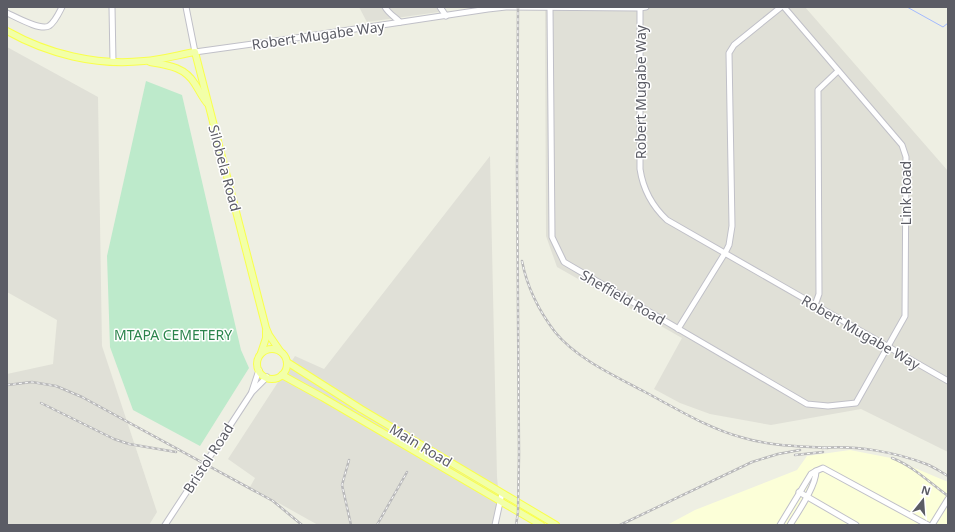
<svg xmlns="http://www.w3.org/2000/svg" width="955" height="532" font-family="'Noto Sans',sans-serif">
<rect width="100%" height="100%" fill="#eeefe3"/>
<path fill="#fcffd8" d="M850,450L891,458L948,482V525H667L695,510L797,470L807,456Z"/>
<g fill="#e0e0d7">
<path d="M359,7H444L446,11L367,22Z"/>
<path d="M545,7H805L948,171V452L861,409L771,425L710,414L680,403L654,389L682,338L557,267L546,236Z"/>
<path d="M7,47L98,97L102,346L157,512L149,525H7V374L53,364L57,320L7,292Z"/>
<path d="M490,156L497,477L500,509L494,525H318L250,487L255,478L228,459L295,356L324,369Z"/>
</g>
<path fill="#bdeacb" d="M146,81L182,95L241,350L249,368L200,446L133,410L110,347L107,256Z"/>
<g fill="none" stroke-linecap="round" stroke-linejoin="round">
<path stroke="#a3baff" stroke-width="1" d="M907,7L943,27L948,23"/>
<defs>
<g id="minor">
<path d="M112,7L113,62"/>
<path d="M186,7L195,52L289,39L488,9L506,7L640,8L646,7"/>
<path d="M385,7C388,13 395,17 400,22"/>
<path d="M440,7L446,16"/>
<path d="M640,7V169C643,189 652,206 667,220L948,381"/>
<path d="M550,8L552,237L564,262L807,404L828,406L856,403L905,316L906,157L902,145L784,7"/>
<path d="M7,13C16,17 40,31 49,26C55,22 59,13 62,7"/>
<path d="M815,305L819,294L818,90L838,71"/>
<path d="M678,329L725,253L729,245L732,226L729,53L734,45L781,7"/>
<path d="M252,391L259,370"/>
<path d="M799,492L856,525"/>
<path d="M165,525L252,392L267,377"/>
<path d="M495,525L502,493"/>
<path d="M780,525L811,474L816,471L823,468L928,525"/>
<path d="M790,525C798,512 816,486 816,471"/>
<path d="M932,525L948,499"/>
</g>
<g id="major">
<path d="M7,31C48,54 96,66 144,61C161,60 178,55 195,52L266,328L269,335L280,351"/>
<path d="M150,62C168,65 185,67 195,84C199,90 202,97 207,103"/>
<circle cx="272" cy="364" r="15"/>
<path d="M261,353L266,338V331"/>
<path d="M287,362L361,409L556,525"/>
<path d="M282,375L322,397L541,525"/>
</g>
</defs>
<use href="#minor" stroke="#c0c0c8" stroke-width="7"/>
<use href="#major" stroke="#f9ff4c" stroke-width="8"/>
<use href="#minor" stroke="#fff" stroke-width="5"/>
<use href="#major" stroke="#f2ffa8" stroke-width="6"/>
<defs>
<g id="rail">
<path d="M522,261C527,287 539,311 555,332C577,359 615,376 645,392C677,409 709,429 744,438C771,446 800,446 828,448"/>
<path d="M7,385L32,382L56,386L82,397L273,501L302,525"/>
<path d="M41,403L114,439L129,444L176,452"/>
<path d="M822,448C856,445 895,452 926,464C934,467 941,472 948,476"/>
<path d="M795,455L823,452"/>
<path d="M892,458C913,466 930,483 948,496"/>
<path d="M349,460L342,485L351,525"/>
<path d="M377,525L407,472"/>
<path d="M516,525L518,512L519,454L517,168L518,7"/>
<path d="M620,525L752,462L778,454L800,450"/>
</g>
</defs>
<use href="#rail" stroke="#b9b9ba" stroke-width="2.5"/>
<use href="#rail" stroke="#fff" stroke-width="1" stroke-dasharray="3" stroke-linecap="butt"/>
</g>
<g text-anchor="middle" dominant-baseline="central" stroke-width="3" stroke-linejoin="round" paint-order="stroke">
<g font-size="14" fill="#5b5c65" stroke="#fff">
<text transform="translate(318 35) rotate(-8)">Robert Mugabe Way</text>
<text transform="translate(640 92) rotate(-90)">Robert Mugabe Way</text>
<text transform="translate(225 168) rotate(75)">Silobela Road</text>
<text transform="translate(905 193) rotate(-90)">Link Road</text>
<text transform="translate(623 297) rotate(30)">Sheffield Road</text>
<text transform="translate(861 332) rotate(30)">Robert Mugabe Way</text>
<text transform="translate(421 445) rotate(31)">Main Road</text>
<text transform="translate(208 458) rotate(-57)">Bristol Road</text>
</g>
<g font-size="14" fill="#2b844c" stroke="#fff">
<text x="173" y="334">MTAPA CEMETERY</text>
</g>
</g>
<rect width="955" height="532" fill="none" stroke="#5b5c65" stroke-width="16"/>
<g transform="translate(923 500) rotate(17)" stroke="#ffffff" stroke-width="3" paint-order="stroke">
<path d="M0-3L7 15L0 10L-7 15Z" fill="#5b5c65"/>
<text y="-6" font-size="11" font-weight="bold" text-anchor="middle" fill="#5b5c65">N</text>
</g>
</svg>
